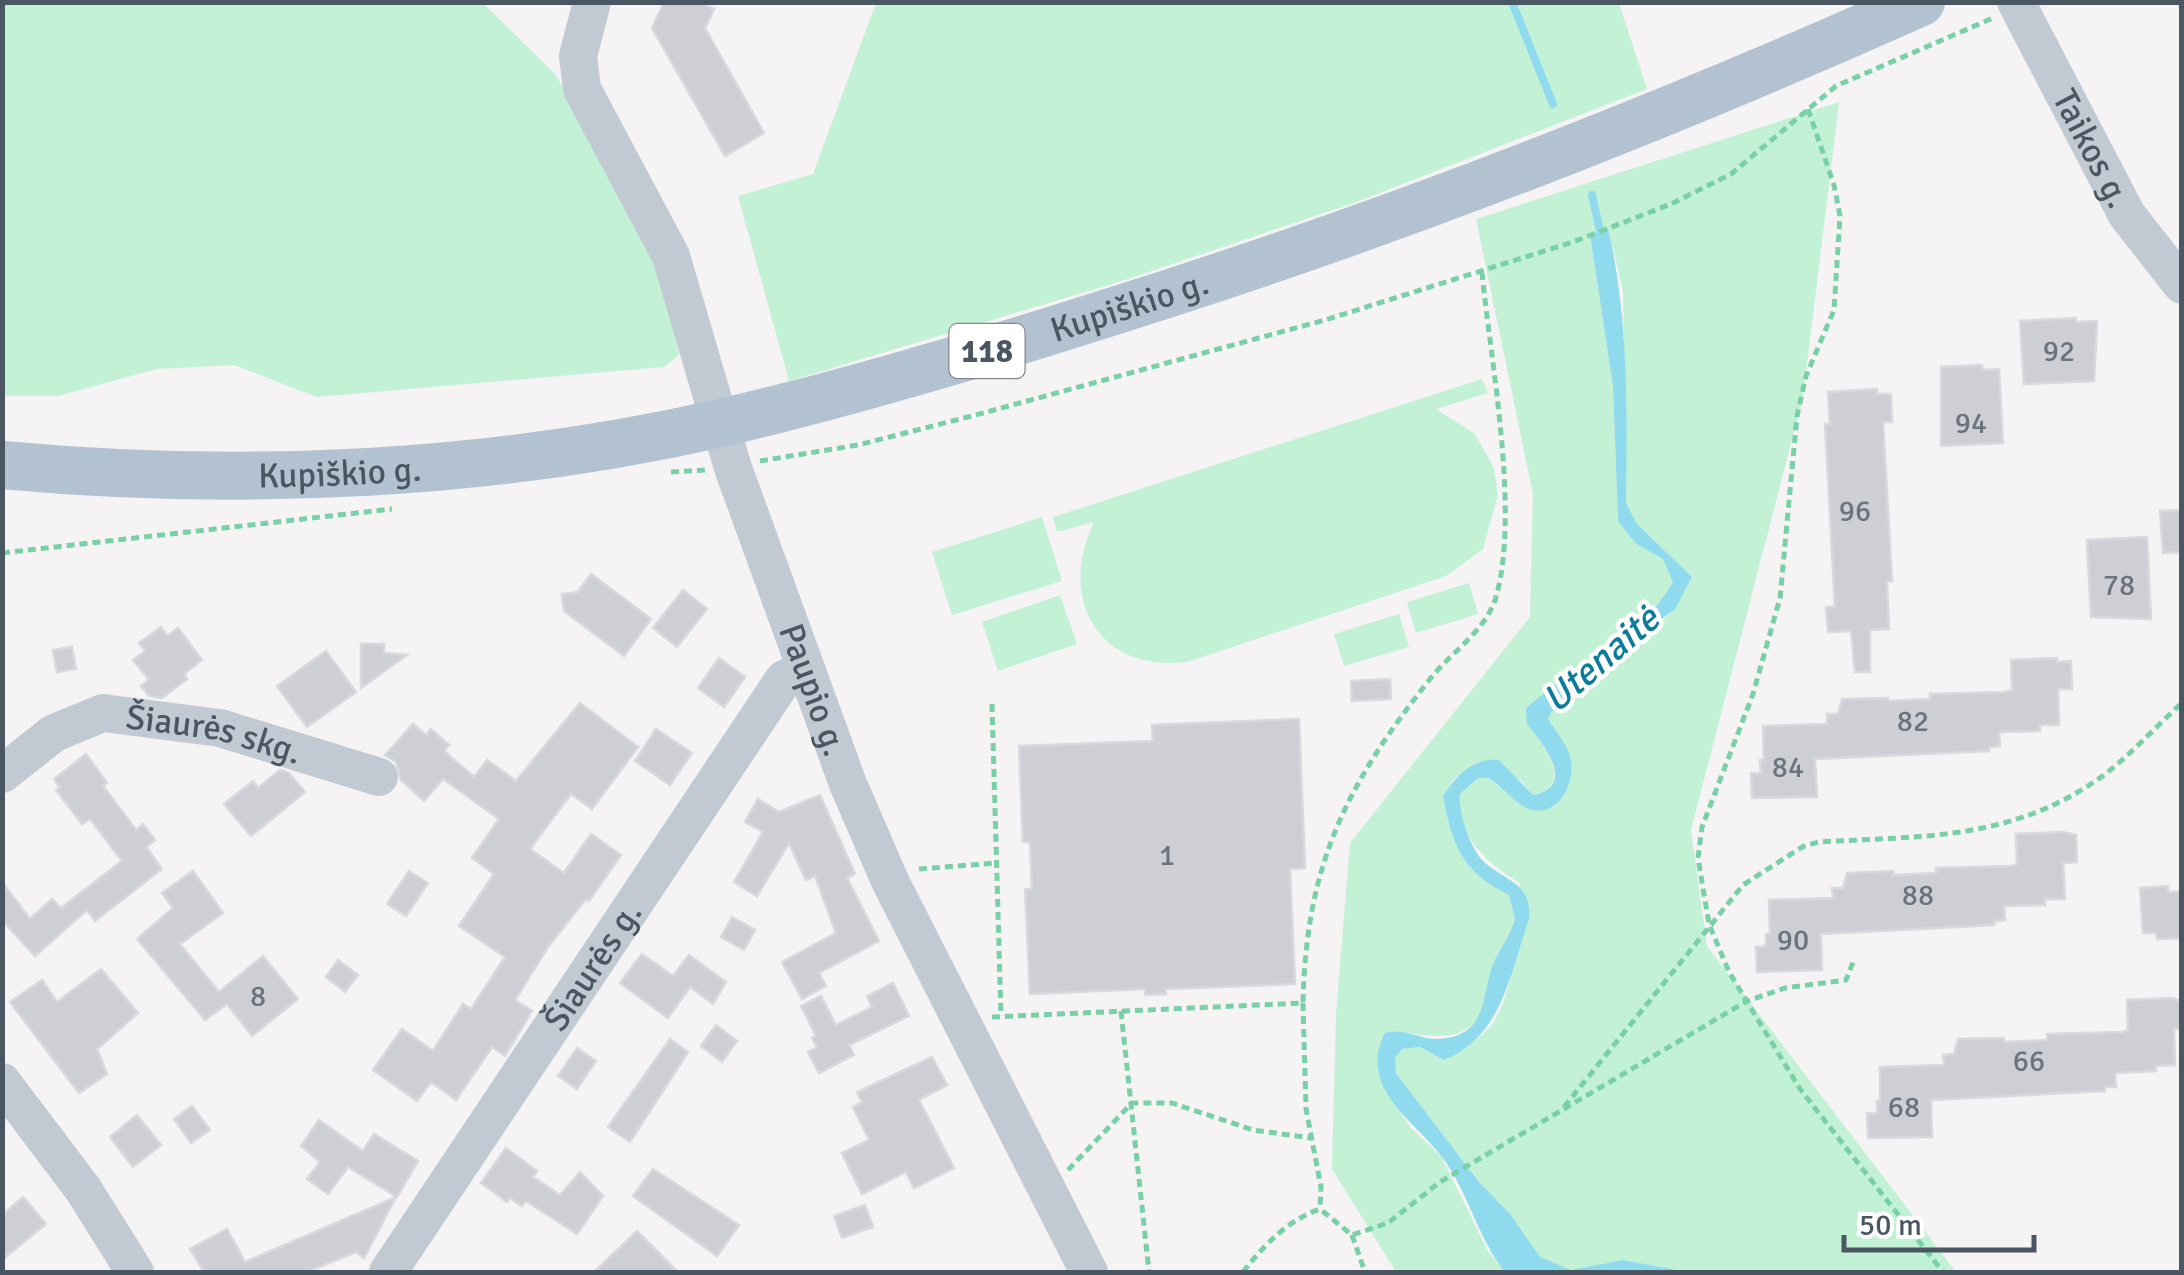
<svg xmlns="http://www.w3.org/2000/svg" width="2184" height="1275" font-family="Signika,sans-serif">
<rect width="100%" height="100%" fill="#f5f3f3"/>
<g fill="#c3f1d5">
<path d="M3,3H483L555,74L659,248L679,355L664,367L317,397L234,365L157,369L58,396H3Z"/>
<path d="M876,3H1619L1647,89L1354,203L1125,280L789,381L738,196L813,174Z"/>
<path d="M1839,102L1803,397L1691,830L1707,946L1956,1272H1688L1623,1260L1571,1270L1554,1267L1540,1257L1511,1215L1479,1182L1396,1073L1395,1058L1402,1049L1420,1047L1444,1060C1457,1051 1472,1044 1484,1033C1517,1004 1517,925 1520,883C1487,863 1456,837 1460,794L1478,778H1488L1523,805L1553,807L1565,747L1548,719L1551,712C1570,693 1593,682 1615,666C1647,643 1674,611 1692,577L1637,524L1626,503L1623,291L1608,228L1590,236L1613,386L1618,520L1636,544L1663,559L1674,582C1639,640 1575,665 1526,708C1529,715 1530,726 1534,732C1547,752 1573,786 1533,795L1520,780L1478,762L1454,779L1443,796C1452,846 1463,873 1509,895L1515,919C1509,936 1497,952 1492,969C1488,982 1490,997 1485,1008C1467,1047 1426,1035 1393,1031L1380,1043L1379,1076L1410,1127L1441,1156L1488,1251L1505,1272H1396L1332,1169L1336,1014L1350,843L1530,617L1533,494L1476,219Z"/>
<path d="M1482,379L1488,393L1436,409L1475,434L1494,468L1498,495L1483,549L1446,576L1187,662C1098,673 1057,598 1094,522L1057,532L1053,517Z"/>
<path d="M1042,517L1062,581L952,615L932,552Z"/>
<path d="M1469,583L1478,614L1416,633L1407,602Z"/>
<path d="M1060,595L1077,644L998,671L982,622Z"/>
<path d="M1399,614L1409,647L1344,666L1334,634Z"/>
</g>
<path fill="#90daee" d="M1608,228C1629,319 1627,410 1626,503L1637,524L1692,577L1675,609L1659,621L1638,648L1551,712L1548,719C1556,732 1569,747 1571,761C1574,784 1560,815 1533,810C1517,807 1503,786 1488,778H1478L1460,794C1458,813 1470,847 1483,861C1505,882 1532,881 1529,919C1510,973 1503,1036 1444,1060L1420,1047L1402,1049L1395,1058L1396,1073L1479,1182L1511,1215L1540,1257L1571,1270L1623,1260L1688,1272H1505C1477,1237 1469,1193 1442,1157C1414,1120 1357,1088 1385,1033C1404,1027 1421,1040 1439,1039C1491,1035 1480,994 1494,962C1501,947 1510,935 1515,919L1509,895C1463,873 1452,846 1443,796C1456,776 1473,757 1499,760L1533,795C1578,786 1543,744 1527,724L1526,708C1575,665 1640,640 1673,582L1663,559L1636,544L1618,521L1613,386L1590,235Z"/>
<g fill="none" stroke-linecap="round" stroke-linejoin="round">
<g stroke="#90daee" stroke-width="8">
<path d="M1512,2L1553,104"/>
<path d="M1592,195L1602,240"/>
</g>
</g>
<g fill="#cdcfd5" stroke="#d7d9de" stroke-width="2.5">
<path d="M664,2H699L714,9L705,28L764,133L725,156L652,28Z"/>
<path d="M2076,318V322L2097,321L2094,381L2024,384L2020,321Z"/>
<path d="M1982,365V370L1999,369L2003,443L1941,446V367Z"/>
<path d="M1877,389V394H1891L1892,422H1883L1892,581H1887L1889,629L1870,630V672H1855L1851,631L1828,632L1826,607H1835L1825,424H1830L1828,392Z"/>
<path d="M2182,510V552L2163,553L2160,511Z"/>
<path d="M2147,537L2151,619L2091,617L2087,540Z"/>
<path d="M591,574L651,619L624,656L564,611L562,594L578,592Z"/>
<path d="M683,590L707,609L677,647L653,628Z"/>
<path d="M161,627L167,636L178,628L202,660L184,674L187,679L162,698L149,696L141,686L149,680L133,660L145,651L139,643Z"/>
<path d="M361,644H384V653L407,655L361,688Z"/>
<path d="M72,647L76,669L57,672L53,650Z"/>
<path d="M326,651L356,692L307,727L277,686Z"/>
<path d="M719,658L745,677L724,707L698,688Z"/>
<path d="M2057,658V662L2071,661L2072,689H2058L2059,725H2040V731L1999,732L2000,746L1989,747V751L1815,759L1817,797L1752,798L1751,773H1761L1760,760H1764L1763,726L1827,724V714H1838L1842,699L1888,698V701L1930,699V694L2005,692L2012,690L2011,660Z"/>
<path d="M1390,679L1391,699L1352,701L1351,681Z"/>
<path d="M580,703L638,747L592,809L571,794L530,849L564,873L591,834L621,855L589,901L586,899L548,947L515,1000L532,1011L505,1056L492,1047L456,1100L431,1082L417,1101L373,1070L402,1029L433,1051L463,1004L471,1009L505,957L459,926L494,874L472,858L499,819L443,779L424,801L401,780L396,762L385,755L413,724L426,735L431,729L449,745L444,751L474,777L487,760L516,781Z"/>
<path d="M1299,719L1305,868L1290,869L1295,984L1165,989L1166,994L1145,995V989L1030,994L1025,889H1032L1030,842H1023L1019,746L1153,741L1152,725Z"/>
<path d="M656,729L692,753L670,785L635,761Z"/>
<path d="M86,754L107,783L103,786L136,830L143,824L155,840L146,847L162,869L95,921L87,910L35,956L2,920V882L30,919L52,899L61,908L122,861L90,819L82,824L56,790L60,788L54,779Z"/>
<path d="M280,770L289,773L305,792L251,836L224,804L253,781L258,788Z"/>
<path d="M820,795L855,874L847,878L879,941L819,973L826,986L802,999L782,962L836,933L815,876L806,880L789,843L757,896L734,882L763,832L745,822L758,799L779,812Z"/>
<path d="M2063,832L2076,835L2077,862L2063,863L2065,899H2045V905L2004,906L2005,920L1994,921V925L1821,934L1822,970L1757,972L1756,947L1766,946V934H1770L1769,900L1833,898L1832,888H1843L1847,873L1893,871V875L1936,873V868L2011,866L2017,864L2016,834Z"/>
<path d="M193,871L223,913L180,944L219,992L263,956L298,999L252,1036L227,1004L205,1020L137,939L173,908L162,893Z"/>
<path d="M409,871L428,883L406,916L387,904Z"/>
<path d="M2168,886V892L2182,891V938L2157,939L2156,933H2143L2140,888Z"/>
<path d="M732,917L755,930L744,950L721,937Z"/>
<path d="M642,954L673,976L689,955L726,982L713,1004L690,987L668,1018L620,983Z"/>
<path d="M338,960L358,975L345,992L326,977Z"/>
<path d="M101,969L138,1013L97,1049L107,1074L79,1093L10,1002L42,980L57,1002Z"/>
<path d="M893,983L909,1016L849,1045L854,1055L819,1073L808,1052L817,1047L812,1038L816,1036L801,1006L821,996L836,1025L872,1007L867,996Z"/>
<path d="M2173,998L2182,1002V1029H2174L2175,1065L2156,1066V1071L2115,1073L2116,1087H2105V1091L1931,1100L1932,1137L1868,1138L1867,1113H1877V1101H1880V1067L1944,1065L1943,1055L1954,1054L1958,1039L2004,1038V1042L2047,1040V1034L2122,1032L2128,1030L2127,1000Z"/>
<path d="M716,1025L737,1041L722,1062L701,1046Z"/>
<path d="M670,1039L688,1052L630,1142L608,1127Z"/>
<path d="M577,1048L596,1061L577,1089L558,1076Z"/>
<path d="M932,1057L947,1085L919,1100L954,1168L914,1188L906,1172L862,1194L842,1153L869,1140L853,1107L862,1102L857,1092Z"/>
<path d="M192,1106L210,1130L191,1143L174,1119Z"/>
<path d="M137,1115L161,1145L133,1167L110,1137Z"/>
<path d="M319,1120L363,1151L374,1134L418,1161L397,1197L348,1167L328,1194L307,1179L320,1162L301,1146Z"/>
<path d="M506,1148L537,1171L533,1177L560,1195L580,1172L603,1196L577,1234L526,1201L522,1206L510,1198L507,1202L481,1183Z"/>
<path d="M653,1169L739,1225L717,1256L633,1196Z"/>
<path d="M23,1197L46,1224L2,1260V1215Z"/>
<path d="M396,1197L364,1258L356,1252L307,1272H204L190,1249L227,1229L245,1262Z"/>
<path d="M865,1205L873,1227L842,1238L834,1216Z"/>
<path d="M637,1231L678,1272H594Z"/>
</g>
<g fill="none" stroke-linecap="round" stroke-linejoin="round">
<g stroke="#7ad0a6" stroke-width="5" stroke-dasharray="8 5" stroke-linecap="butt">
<path d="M1808,109L1834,185L1840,216L1834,310L1806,376L1797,416L1780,598L1753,694L1702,827L1698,858L1709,924L1729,972L1800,1089L1943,1272"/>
<path d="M760,461L858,445L972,416L1325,320L1573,242L1671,204L1731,174L1836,86L1993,18"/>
<path d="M671,472L705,470"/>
<path d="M2,553L392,509"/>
<path d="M992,704L1001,1016"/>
<path d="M919,869L996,863"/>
<path d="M1303,1003L1306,1109L1321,1187L1320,1208"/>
<path d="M1121,1011L1149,1272"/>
<path d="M992,1017L1303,1003C1306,865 1346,785 1430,679C1451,652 1486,631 1496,597C1520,514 1491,363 1482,273"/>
<path d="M1564,1107L1743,885L1802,847L1818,842C1920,836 2008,841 2097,780C2127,759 2154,728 2182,703"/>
<path d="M1068,1170L1132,1103H1172L1253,1130L1311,1138"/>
<path d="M1352,1235L1365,1272"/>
<path d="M1243,1272C1264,1245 1288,1220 1320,1209L1352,1235L1388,1223L1440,1182L1747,1001L1785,988L1846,980L1854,960"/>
</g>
<g stroke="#c1cad2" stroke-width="38">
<path id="s1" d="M592,2L578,56L582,89L671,256L733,468L848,784L890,881L1089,1272"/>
<path id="s2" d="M2016,2L2127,215L2182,285"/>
<path id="s3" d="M2,774L54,733L103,713L220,728L379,777"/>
<path d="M2,1082L83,1189L135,1272"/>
<path id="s4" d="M388,1272L784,679L806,670"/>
</g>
<path stroke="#b3c2d1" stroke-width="48" id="s5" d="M2,465C240,487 488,476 721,423C870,388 1018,342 1164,295C1421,212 1673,113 1921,2"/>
</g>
<g text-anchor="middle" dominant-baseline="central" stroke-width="9" stroke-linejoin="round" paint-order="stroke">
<g font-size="30" fill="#6b747e">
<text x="2059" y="351">92</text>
<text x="1971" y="423">94</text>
<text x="1855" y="511">96</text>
<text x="2119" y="585">78</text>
<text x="1913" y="721">82</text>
<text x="1788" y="767">84</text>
<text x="1167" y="855">1</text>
<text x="1918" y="895">88</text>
<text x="1793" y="940">90</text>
<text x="258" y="996">8</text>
<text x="2029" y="1061">66</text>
<text x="1904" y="1107">68</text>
</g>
<rect fill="#fff" stroke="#808990" stroke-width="2.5" x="949.5" y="324" width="75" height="54" rx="8"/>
<g font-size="32" font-weight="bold" fill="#4a5661">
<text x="987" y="351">118</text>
</g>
<g font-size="35" fill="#4a5661" stroke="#fff">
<text stroke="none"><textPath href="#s2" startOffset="165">Taikos g.</textPath></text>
<text stroke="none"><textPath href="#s5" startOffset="1148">Kupiškio g.</textPath></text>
<text stroke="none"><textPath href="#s5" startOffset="338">Kupiškio g.</textPath></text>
<text stroke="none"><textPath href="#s1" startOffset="735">Paupio g.</textPath></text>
<text stroke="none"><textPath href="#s3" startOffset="232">Šiaurės skg.</textPath></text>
<text stroke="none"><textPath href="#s4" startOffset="368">Šiaurės g.</textPath></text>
</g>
<g font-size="38" font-style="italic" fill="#0c7c9b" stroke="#fff">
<text transform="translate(1601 659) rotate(-41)">Utenaitė</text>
</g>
</g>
<rect width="2184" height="1275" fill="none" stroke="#4a5661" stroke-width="10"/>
<path d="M1844 1235v15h190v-15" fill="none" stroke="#4a5661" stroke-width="5"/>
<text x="1859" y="1235" font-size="30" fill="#4a5661" stroke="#ffffff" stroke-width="8" paint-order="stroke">50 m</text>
</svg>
